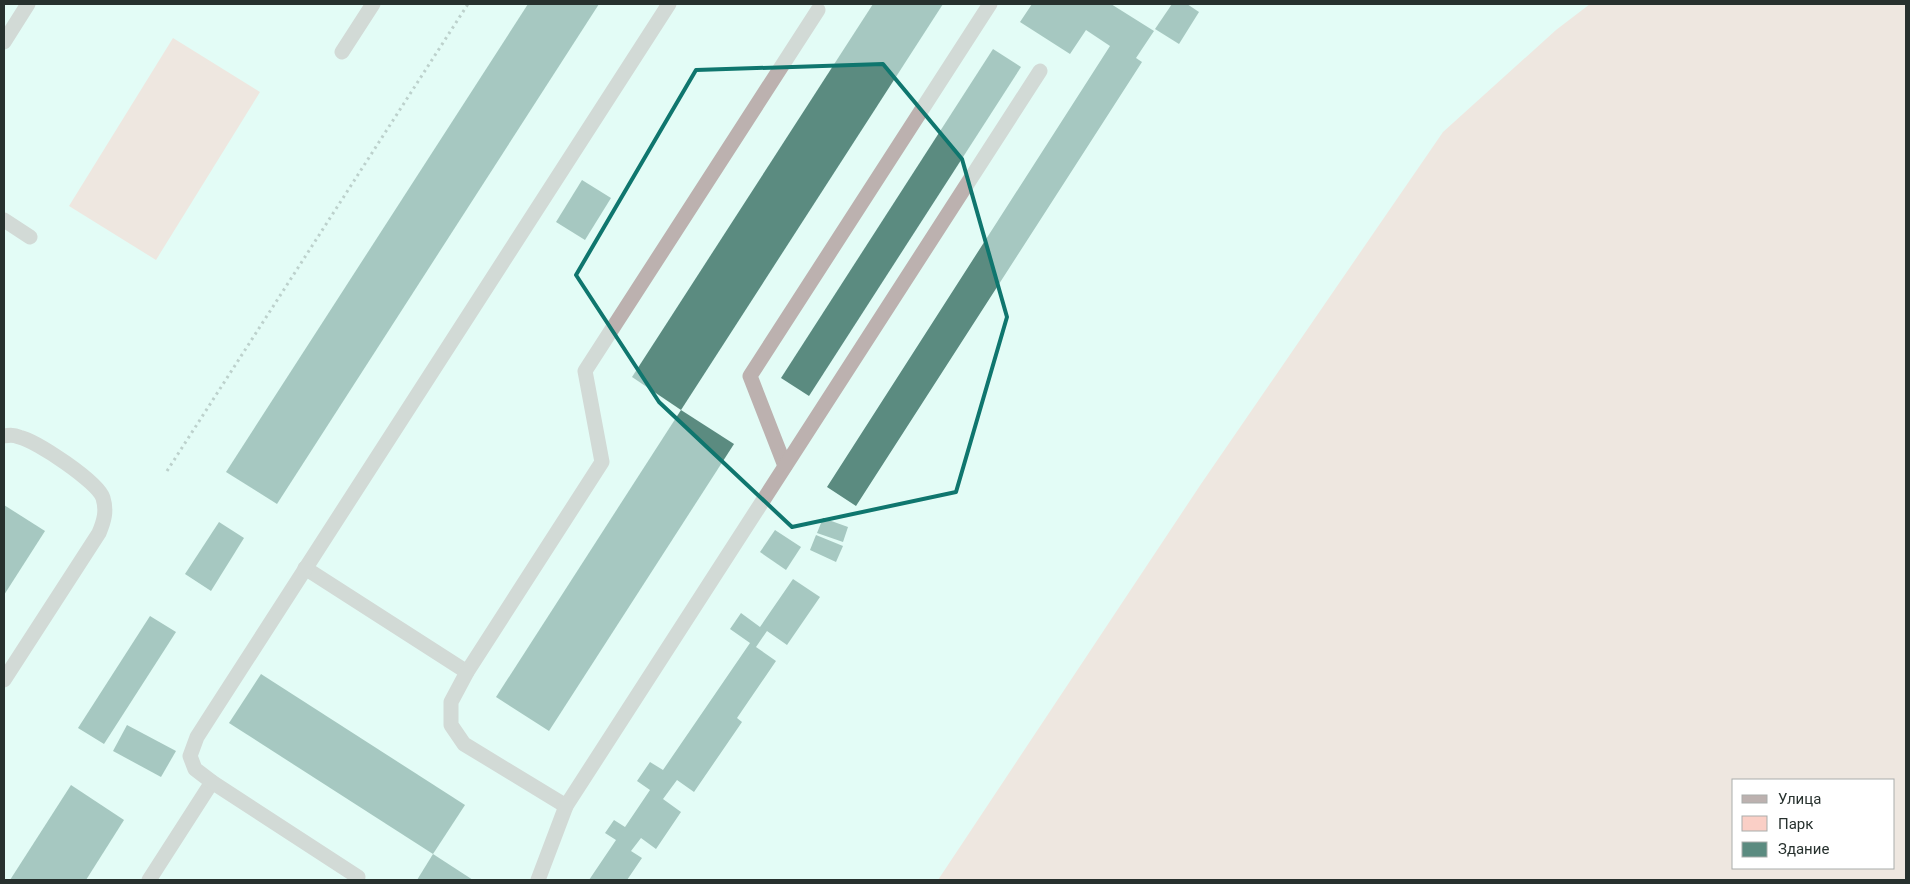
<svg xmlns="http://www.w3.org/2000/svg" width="1910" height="884" font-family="Roboto,sans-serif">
<rect width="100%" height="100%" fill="#e3fcf6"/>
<g fill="#facfc6" fill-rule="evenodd">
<path d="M1590,4H1906V880H938L1201,484L1443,132L1556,30ZM1734,780H1894V868H1734Z"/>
<path d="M173,38L260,92L156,260L69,206Z"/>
</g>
<g fill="#5b8b80">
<path d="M528,4H599L277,504L226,472Z"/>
<path d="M873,4H943L681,410L632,377Z"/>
<path d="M1032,4H1111L1154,31L1136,58L1142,62L856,506L827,487L1110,46L1086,30L1070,54L1020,22Z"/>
<path d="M1172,4H1187L1199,12L1179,44L1155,29Z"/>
<path d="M993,49L1021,67L809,396L781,378Z"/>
<path d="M582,180L611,198L585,240L556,222Z"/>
<path d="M681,410L734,444L549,731L496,697Z"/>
<path d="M4,505L45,531L4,595Z"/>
<path d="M823,518L848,527L843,542L817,533Z"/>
<path d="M219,522L244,538L211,591L185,574Z"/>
<path d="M775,530L801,547L786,570L760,552Z"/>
<path d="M816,535L843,546L836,562L810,550Z"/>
<path d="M793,579L820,597L787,645L767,631L756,647L776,661L737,718L742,722L694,792L677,780L663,799L681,812L656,849L641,838L631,851L642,858L627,880H589L616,840L605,833L614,820L625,827L650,790L637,781L650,762L663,770L750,643L730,629L741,613L760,627Z"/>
<path d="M150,616L176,632L104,744L78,728Z"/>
<path d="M261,674L465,805L433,854L229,723Z"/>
<path d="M127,725L176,751L161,777L113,751Z"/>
<path d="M71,785L124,820L86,880H10Z"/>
<path d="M433,854L473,880H417Z"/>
</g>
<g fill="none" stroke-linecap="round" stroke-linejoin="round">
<path stroke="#8c9e99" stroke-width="3" stroke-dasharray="2.5 4" stroke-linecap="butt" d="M167,471L468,4"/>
<g stroke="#bcb1af" stroke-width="15">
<path d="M4,42L28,4"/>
<path d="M342,52L373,4"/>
<path d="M4,220L30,237"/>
<path d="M4,436C9,435 15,435 19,437C37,441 98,482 103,498C107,511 104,521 99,533L4,680"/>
<path d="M785,466L750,376L990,4"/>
<path d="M305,568L467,672"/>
<path d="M566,806L464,744L451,725V702L467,672L602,462L585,371L818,10"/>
<path d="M149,880L212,782"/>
<path d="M356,880L358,877L212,782L195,769L190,756L197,737L213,712L669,4"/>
<path d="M538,880L566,806L1040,71"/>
</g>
</g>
<path d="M0 0H1910V884H0ZM883,64L962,159L1007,317L956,492L792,527L659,402L576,275L696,70Z" fill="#e3fcf6" fill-opacity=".55" fill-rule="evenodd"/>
<path fill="none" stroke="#0f766e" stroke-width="4" stroke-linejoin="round" d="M883,64L962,159L1007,317L956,492L792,527L659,402L576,275L696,70Z"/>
<rect width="1910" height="884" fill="none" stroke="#27312e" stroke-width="10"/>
<rect x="1732" y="779" width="162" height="90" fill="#ffffff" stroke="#a9adab"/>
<rect x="1742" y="795" width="25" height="8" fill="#bcb1af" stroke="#a9adab"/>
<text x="1778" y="804" font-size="15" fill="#27312e">Улица</text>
<rect x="1742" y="816" width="25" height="15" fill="#facfc6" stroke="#a9adab"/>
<text x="1778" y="829" font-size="15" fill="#27312e">Парк</text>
<rect x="1742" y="842" width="25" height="15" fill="#5b8b80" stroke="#a9adab"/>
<text x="1778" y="854" font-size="15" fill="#27312e">Здание</text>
</svg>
